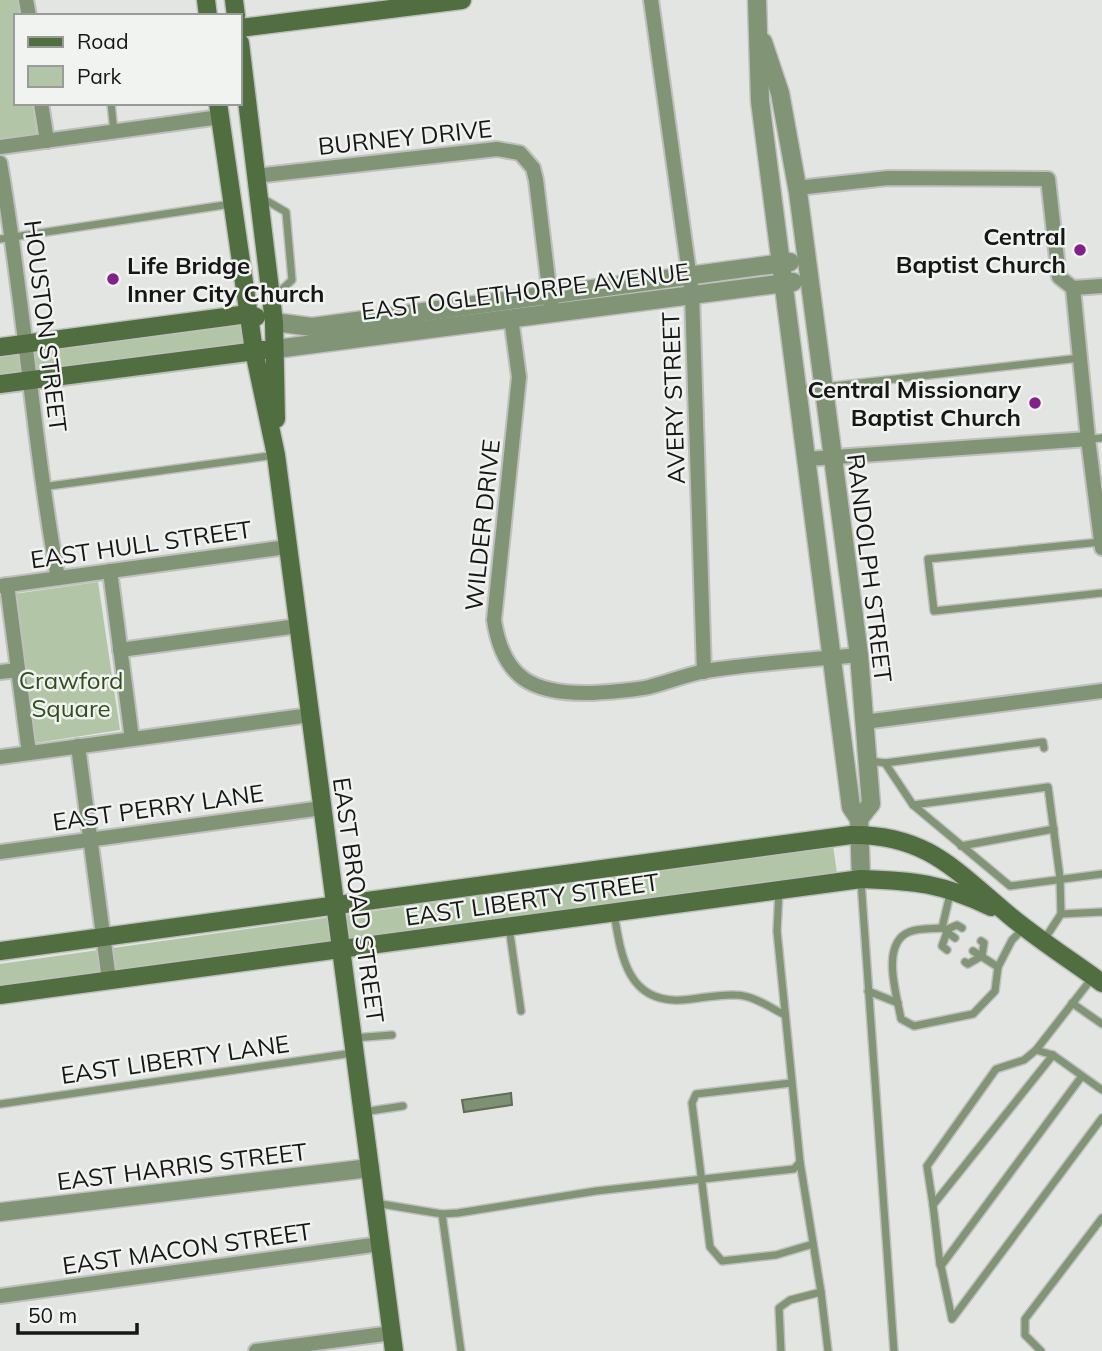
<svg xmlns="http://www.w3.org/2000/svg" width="1102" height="1351" font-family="Mulish,sans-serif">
<rect width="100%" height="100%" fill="#e3e5e2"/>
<g fill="#b2c5a7">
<path d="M0,0H18L20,16H16V103H32L37,135L0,140Z"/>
<path d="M237,309L248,363L0,395V342Z"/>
<path d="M98,582L120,730L35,743L14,594Z"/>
<path d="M833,846L837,873L0,987V964Z"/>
</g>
<path fill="#7e9273" stroke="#5e6d57" stroke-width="2" d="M511,1093L512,1105L464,1112L462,1100Z"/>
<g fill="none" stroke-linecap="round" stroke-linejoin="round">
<defs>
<g id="service">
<path d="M111,103L114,132"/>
<path d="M262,198L286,212L292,280L274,297"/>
<path d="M0,239L231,204"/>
<path d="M798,390L1080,358"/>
<path d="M1089,439L1102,438"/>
<path d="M42,487L276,455"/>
<path d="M1101,542L928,559L934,611L1102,593"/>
<path d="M870,761L885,763L1043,742L1044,748"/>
<path d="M885,763L913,805L1010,886L1102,874"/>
<path d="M913,805L1048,787L1060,878L1061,914L1044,940"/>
<path d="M961,846L1054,829"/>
<path d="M861,881L894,1351"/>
<path d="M951,890L942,928C932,929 918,928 909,932C880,944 897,996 901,1019L914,1026L973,1014L995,991L998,967L1012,940L1024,928"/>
<path d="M614,913C621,955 627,1003 681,1000C699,999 717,994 735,995C753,995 769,1007 785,1015"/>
<path d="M1061,914L1102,912"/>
<path d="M509,927L521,1011"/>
<path d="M945,930L957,925L962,928"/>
<path d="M947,950L942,946L947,932L955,938"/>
<path d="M973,951L998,967"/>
<path d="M965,962L968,964L982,956L984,943L981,941"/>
<path d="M1093,977L1036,1050L1053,1055L1102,1090"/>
<path d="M868,991L898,1003"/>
<path d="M1072,1003L1102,1024"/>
<path d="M353,1038L392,1035"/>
<path d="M1082,1076L941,1266L952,1319L1102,1118"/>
<path d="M791,1083L696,1094L692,1103L710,1247L722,1261L776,1255L813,1244"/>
<path d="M0,1104L353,1053"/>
<path d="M363,1112L403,1106"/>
<path d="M375,1203L442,1214L458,1213L596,1191L794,1169L800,1162L777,931L779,890"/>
<path d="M933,1205L927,1166L996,1069L1024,1060L1036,1050"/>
<path d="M442,1214L461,1351"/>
<path d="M940,1265L933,1205L1053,1055"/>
<path d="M821,1292L828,1351"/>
<path d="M781,1351L779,1308L790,1300L821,1292L800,1162"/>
<path d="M1041,1351L1025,1335V1319L1102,1218"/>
</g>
<g id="minor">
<path d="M26,0L29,16"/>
<path d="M651,0L692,294L704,672"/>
<path d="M41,103L47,141"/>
<path d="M0,147L220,117"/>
<path d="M0,163C24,301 33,441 58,578"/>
<path d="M255,176L497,149L520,153L533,168L536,180L551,305"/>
<path d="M797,188L888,178L1048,179L1059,277L1073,288L1088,439"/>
<path d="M1073,288L1102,286"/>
<path d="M511,318L519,377L494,620C503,679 533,694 590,693C609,692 630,691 649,687C668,682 686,675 705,671C756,663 808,660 859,655"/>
<path d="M807,459L1088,439L1102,548"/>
<path d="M110,571L132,739"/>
<path d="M7,585L29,753"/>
<path d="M0,586L287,547"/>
<path d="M120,650L298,626"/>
<path d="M0,672L18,670"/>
<path d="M864,722L1102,691"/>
<path d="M78,746L109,980"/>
<path d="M0,757L310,715"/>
<path d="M0,852L322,808"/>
<path d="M0,1296L380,1244"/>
<path d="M256,1351L392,1333"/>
</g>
<g id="tertiary">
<path d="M757,0L760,101L851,807L859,819L861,879"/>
<path d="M763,42L780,93L798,192L859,655L871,804L859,819"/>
<path d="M274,322L312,327L790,262"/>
<path d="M276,349L793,282"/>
<path d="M0,1212L370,1168"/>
</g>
<g id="secondary">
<path d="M206,0L208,16"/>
<path d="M234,0L236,16"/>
<path d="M240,28L462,0"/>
<path d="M240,43L274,322L276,419"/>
<path d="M218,103L254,351L276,455L394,1351"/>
<path d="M0,347L248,314L256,317"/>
<path d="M0,384L264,350"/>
<path d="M0,951L851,835C927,834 956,871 1010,916C1039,940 1072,961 1102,983"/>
<path d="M0,995L861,879C916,881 941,883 991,907"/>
</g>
</defs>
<use href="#service" stroke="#bec0bd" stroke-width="10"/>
<use href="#minor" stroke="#bec0bd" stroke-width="18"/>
<use href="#tertiary" stroke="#bec0bd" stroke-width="21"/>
<use href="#secondary" stroke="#bec0bd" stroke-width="21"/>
<use href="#service" stroke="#819476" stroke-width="7"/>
<use href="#minor" stroke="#819476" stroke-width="14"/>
<use href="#tertiary" stroke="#819476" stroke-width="18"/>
<use href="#secondary" stroke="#516e41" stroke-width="18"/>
</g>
<g fill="#83218b" stroke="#f0f3ef" stroke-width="2.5">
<circle cx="1080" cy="250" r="7"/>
<circle cx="113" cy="279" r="7"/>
<circle cx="1035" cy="403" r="7"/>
</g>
<g text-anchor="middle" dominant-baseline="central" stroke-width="5" stroke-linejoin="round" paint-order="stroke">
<g font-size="24" fill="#151615" stroke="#f0f3ef">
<text transform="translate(405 137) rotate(-6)">BURNEY DRIVE</text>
<text transform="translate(525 291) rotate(-7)">EAST OGLETHORPE AVENUE</text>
<text transform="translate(46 326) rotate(83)">HOUSTON STREET</text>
<text transform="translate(673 398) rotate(-92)">AVERY STREET</text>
<text transform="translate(482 525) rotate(-84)">WILDER DRIVE</text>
<text transform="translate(141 544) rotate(-8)">EAST HULL STREET</text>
<text transform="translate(870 568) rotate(83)">RANDOLPH STREET</text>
<text transform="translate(158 807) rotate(-8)">EAST PERRY LANE</text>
<text transform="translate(532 899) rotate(-8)">EAST LIBERTY STREET</text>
<text transform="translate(359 900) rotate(82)">EAST BROAD STREET</text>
<text transform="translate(175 1059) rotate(-8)">EAST LIBERTY LANE</text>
<text transform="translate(182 1166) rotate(-7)">EAST HARRIS STREET</text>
<text transform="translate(187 1248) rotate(-8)">EAST MACON STREET</text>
</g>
<g font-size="24" font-weight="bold" fill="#151615" stroke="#f0f3ef" text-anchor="end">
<text x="1066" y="236">Central<tspan x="1066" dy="28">Baptist Church</tspan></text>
<text x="127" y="265" text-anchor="start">Life Bridge<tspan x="127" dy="28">Inner City Church</tspan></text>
<text x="1021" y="389">Central Missionary<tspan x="1021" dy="28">Baptist Church</tspan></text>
</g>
<g font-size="24" fill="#314e1f" stroke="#f0f3ef">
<text x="71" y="680">Crawford<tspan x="71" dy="28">Square</tspan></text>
</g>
</g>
<rect x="14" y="14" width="228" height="91" fill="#f0f3ef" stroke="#989b98" stroke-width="2"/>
<rect x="28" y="37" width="35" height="10" fill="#516e41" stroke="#989b98" stroke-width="2"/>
<text x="77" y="49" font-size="21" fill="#151615">Road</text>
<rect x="28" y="66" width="35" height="21" fill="#b2c5a7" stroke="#989b98" stroke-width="2"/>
<text x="77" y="84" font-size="21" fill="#151615">Park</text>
<path d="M18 1323v10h119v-10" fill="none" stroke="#151615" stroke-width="3.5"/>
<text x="28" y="1323" font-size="21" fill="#151615" stroke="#f0f3ef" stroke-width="5" paint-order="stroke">50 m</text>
</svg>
